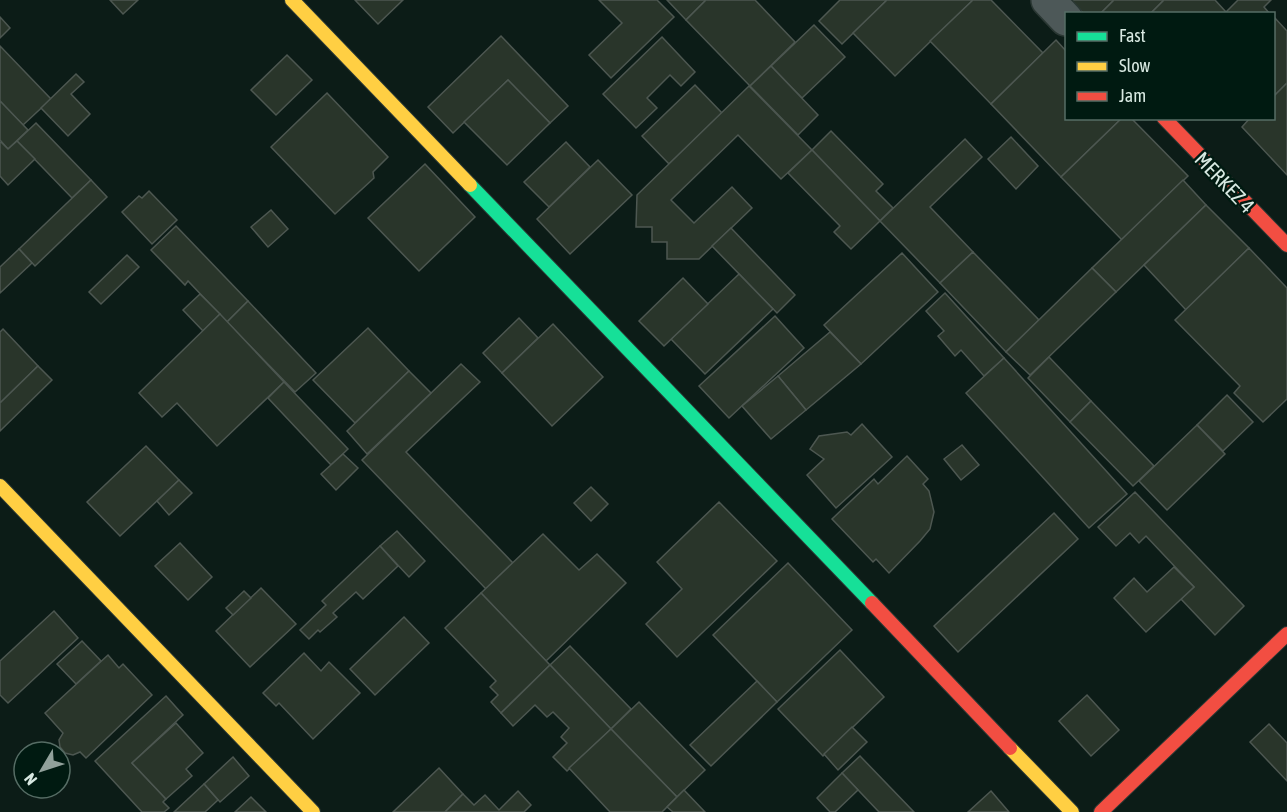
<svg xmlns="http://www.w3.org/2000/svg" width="1287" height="812" font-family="'Asap Condensed',sans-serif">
<rect width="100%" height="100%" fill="#0c1c17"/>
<g fill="#29352a" stroke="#4d5751" stroke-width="1.5">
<path d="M110,0H138L123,14Z"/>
<path d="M355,0H403L378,24Z"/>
<path d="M599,0H657L674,17L611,78L589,55L622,23Z"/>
<path d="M667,0H706L686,20Z"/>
<path d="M706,0H755L795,42L750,86L686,20Z"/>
<path d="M840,0H887L842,44L819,21Z"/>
<path d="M887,0H973L895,76L853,33Z"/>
<path d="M973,0H991L1043,53L991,104L930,41Z"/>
<path d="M1071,0H1114L1100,14H1084Z"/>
<path d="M1114,0H1164L1150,14H1100Z"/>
<path d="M1164,0H1215L1226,12L1224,14H1150Z"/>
<path d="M1238,0H1271L1264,7L1270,14H1224Z"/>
<path d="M0,17L10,28L0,38Z"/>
<path d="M1274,17L1287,31V83L1274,96Z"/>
<path d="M814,25L845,57L802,98L771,66Z"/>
<path d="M501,36L568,106L550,123L508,80L453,133L428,107Z"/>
<path d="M662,37L695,72L681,86L670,75L647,98L657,108L636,128L603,94Z"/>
<path d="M1056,40L1066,51V118H1122L1061,177L991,104Z"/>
<path d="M0,46L51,99L23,125L0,101Z"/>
<path d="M287,55L312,80L276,115L251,90Z"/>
<path d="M771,66L818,115L798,135L750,86Z"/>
<path d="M76,74L84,82L71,94L90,114L68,136L41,108Z"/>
<path d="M508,80L550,123L507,165L464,122Z"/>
<path d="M1287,83V175L1242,127L1250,118H1274V96Z"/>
<path d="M695,85L722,113L669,164L642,136Z"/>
<path d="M749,86L812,150L781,179L738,135L671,200L694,223L732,187L752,208L699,259H667V242H652V227H636L637,195Z"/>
<path d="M327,93L388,157L373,172L374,178L335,214L271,147Z"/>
<path d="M0,101L28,130L8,149L0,140Z"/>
<path d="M1122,118H1131L1188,176L1122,240L1061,177Z"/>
<path d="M36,123L91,180L72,198L17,141Z"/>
<path d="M831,131L883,184L876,191L893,208L880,221L812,150Z"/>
<path d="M1011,137L1038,166L1016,189L988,159Z"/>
<path d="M965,139L982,157L930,207L973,252L940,283L880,221Z"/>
<path d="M17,141L35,159L8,185L0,176V143L1,142L8,149Z"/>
<path d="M566,142L590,167L549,207L524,182Z"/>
<path d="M812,150L880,221L851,249L834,232L840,226L788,173Z"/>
<path d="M598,160L632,195L570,254L537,219Z"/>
<path d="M425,164L475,217L419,271L368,218Z"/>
<path d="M91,180L107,197L35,266L19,249Z"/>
<path d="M1183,180L1206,205L1116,292L1092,268Z"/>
<path d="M149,191L177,220L152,244L122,212L139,196L142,198Z"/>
<path d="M1206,205L1249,248L1186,310L1144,265Z"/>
<path d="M271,210L288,229L268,247L251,227Z"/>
<path d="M176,226L248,301L227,322L188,281L185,285L151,250Z"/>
<path d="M731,228L795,295L777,313L712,246Z"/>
<path d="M1249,248L1287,288V399L1263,422L1234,393L1240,386L1175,320Z"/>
<path d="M19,249L32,263L0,293V267Z"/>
<path d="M973,252L1039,320L1006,352L940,283Z"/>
<path d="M902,253L938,292L861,364L824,325Z"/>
<path d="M127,255L139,267L101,304L89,292Z"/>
<path d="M1092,268L1116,292L1030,375L1006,352Z"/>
<path d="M739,274L773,309L705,374L671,339Z"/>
<path d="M683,278L708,304L664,346L639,321Z"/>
<path d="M945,293L1004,358L984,376L961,350L955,356L938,336L944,331L926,311Z"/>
<path d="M200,294L220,314L203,331L183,310Z"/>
<path d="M248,301L316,373L295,392L227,322Z"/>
<path d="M220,314L284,382L217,446L177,403L162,417L139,393Z"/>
<path d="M775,316L804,348L729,418L699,386Z"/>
<path d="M519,318L538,338L502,373L483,353Z"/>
<path d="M553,324L603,377L552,426L502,373Z"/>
<path d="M368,328L409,371L355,423L313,380Z"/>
<path d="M3,329L38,366L0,403V332Z"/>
<path d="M830,332L861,364L806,410L778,376Z"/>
<path d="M1049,357L1091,401L1070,422L1028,378Z"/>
<path d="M1004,358L1127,494L1089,528L966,393Z"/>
<path d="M461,364L480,382L406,452L513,563L486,589L362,460Z"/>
<path d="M38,366L52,380L0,431V403Z"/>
<path d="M409,371L431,393L367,454L347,431Z"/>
<path d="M778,376L806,410L771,439L742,406Z"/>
<path d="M284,382L348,449L331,465L268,398Z"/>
<path d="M1227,395L1253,422L1223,451L1197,425Z"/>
<path d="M1091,401L1154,466L1133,486L1070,422Z"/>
<path d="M862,424L892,457L836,508L807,475L824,459L810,449L819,436L847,432L851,435Z"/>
<path d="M1197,425L1225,454L1167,510L1139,481Z"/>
<path d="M962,445L979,465L961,480L944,459Z"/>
<path d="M146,446L179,480L120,536L87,502Z"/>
<path d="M343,454L358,468L336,490L321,474Z"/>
<path d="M907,456L928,479L923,484L929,491L934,512L930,529L920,541L889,573L876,559L873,562L832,519L874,479L878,484Z"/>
<path d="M179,480L192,493L169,515L157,501Z"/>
<path d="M591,487L608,504L591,521L574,503Z"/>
<path d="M1135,492L1244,606L1215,635L1181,599L1194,587L1146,536L1139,543L1130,533L1116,546L1098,527Z"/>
<path d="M719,502L777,561L677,657L646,624L682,589L657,562Z"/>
<path d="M1054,513L1078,539L958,652L934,626Z"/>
<path d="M397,531L425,561L409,577L380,546Z"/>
<path d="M543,534L579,570L597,554L626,583L546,661L481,593Z"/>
<path d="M180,543L212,577L188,600L155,566Z"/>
<path d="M380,546L398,566L363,599L356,592L333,613L337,617L320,632L318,630L309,639L300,630L326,605L322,601Z"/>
<path d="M788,563L852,630L777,702L713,635Z"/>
<path d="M1174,567L1194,587L1146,632L1114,598L1134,578L1147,592Z"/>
<path d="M261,588L296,624L250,667L216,631Z"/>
<path d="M244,591L251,598L233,615L226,608Z"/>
<path d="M481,593L550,665L501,713L491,702L498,695L490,687L496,681L445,628Z"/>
<path d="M54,611L78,638L8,703L0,695V661Z"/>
<path d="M404,617L429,643L375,695L350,669Z"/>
<path d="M82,641L101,661L76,684L57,664Z"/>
<path d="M570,646L631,709L611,729L550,665Z"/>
<path d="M840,650L884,697L823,756L778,709Z"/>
<path d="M304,653L321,671L329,662L360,693L313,739L279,703L276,706L263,693Z"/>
<path d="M108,655L119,668L123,664L152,695L86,758L80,752L73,755L65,753L60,747L59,740L63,733L45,713Z"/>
<path d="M550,665L611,729L567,771L553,757L567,743L561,737L569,728L553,712L547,717L535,705L513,726L501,713Z"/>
<path d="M757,681L777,702L711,766L690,745Z"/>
<path d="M1087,695L1119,730L1091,756L1059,721Z"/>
<path d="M166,696L183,715L132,763L166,799L163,802L169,808L164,812H142L95,761Z"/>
<path d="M639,702L705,770L677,797L611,729Z"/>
<path d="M176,723L203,753L186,769L192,776L166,799L132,763Z"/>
<path d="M1269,724L1287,743V781L1250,742Z"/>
<path d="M852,727L867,742L838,770L824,754Z"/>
<path d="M611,729L677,797L662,812H610L569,768Z"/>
<path d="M860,756L914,812H879L842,773Z"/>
<path d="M233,757L249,776L220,802L204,784Z"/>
<path d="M439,768L463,794L445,812H393Z"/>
<path d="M842,773L858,790L835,812H830L817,798Z"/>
<path d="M204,784L218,800L205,812H174Z"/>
<path d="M684,790L705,812H673L667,807Z"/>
<path d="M518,791L531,805L524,812H445L463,794L474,805L485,795L499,810Z"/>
<path d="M991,791L1009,812H968Z"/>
<path d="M251,797L266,812H235Z"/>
</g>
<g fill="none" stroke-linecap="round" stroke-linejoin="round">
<defs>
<path id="street" d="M1048,0L1066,19"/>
<path id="fast" d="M470,185L872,603"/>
<g id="slow">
<path d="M292,0L470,185"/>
<path d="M0,486L313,812"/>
<path d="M1010,748L1072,812"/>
</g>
<g id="jam">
<path d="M1164,118L1287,245"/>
<path d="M872,603L1010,748"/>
<path d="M1101,812L1287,634"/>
</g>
</defs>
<use href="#street" stroke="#2a3733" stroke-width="36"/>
<use href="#fast" stroke="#2a3733" stroke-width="16"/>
<use href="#slow" stroke="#2a3733" stroke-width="16"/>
<use href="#jam" stroke="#2a3733" stroke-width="16"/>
<use href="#street" stroke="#4d5858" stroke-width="33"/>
<use href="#fast" stroke="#16e098" stroke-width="14"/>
<use href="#slow" stroke="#ffcf43" stroke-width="14"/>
<use href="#jam" stroke="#f24e42" stroke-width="14"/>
</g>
<g text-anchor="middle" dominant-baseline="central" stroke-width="5" stroke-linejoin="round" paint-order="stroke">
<g font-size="21" fill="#d8e9e2" stroke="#001a11">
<text transform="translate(1225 182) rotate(46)">MERKEZ 4</text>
</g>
</g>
<rect x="1065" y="12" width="210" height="108" fill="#001a11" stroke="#566d65" stroke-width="1.5"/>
<rect x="1077" y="32" width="30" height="9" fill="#16e098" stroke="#566d65" stroke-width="1.5"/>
<text x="1119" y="42" font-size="18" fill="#d8e9e2">Fast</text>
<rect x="1077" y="62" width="30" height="9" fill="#ffcf43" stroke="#566d65" stroke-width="1.5"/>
<text x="1119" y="72" font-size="18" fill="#d8e9e2">Slow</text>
<rect x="1077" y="92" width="30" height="9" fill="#f24e42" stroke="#566d65" stroke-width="1.5"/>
<text x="1119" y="102" font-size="18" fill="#d8e9e2">Jam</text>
<g transform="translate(42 770) rotate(231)"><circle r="28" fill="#001a11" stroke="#566d65" stroke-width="1.5"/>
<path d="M0-4.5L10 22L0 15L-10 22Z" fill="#91a19b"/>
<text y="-9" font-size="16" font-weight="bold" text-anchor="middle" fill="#d8e9e2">N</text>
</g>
</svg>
